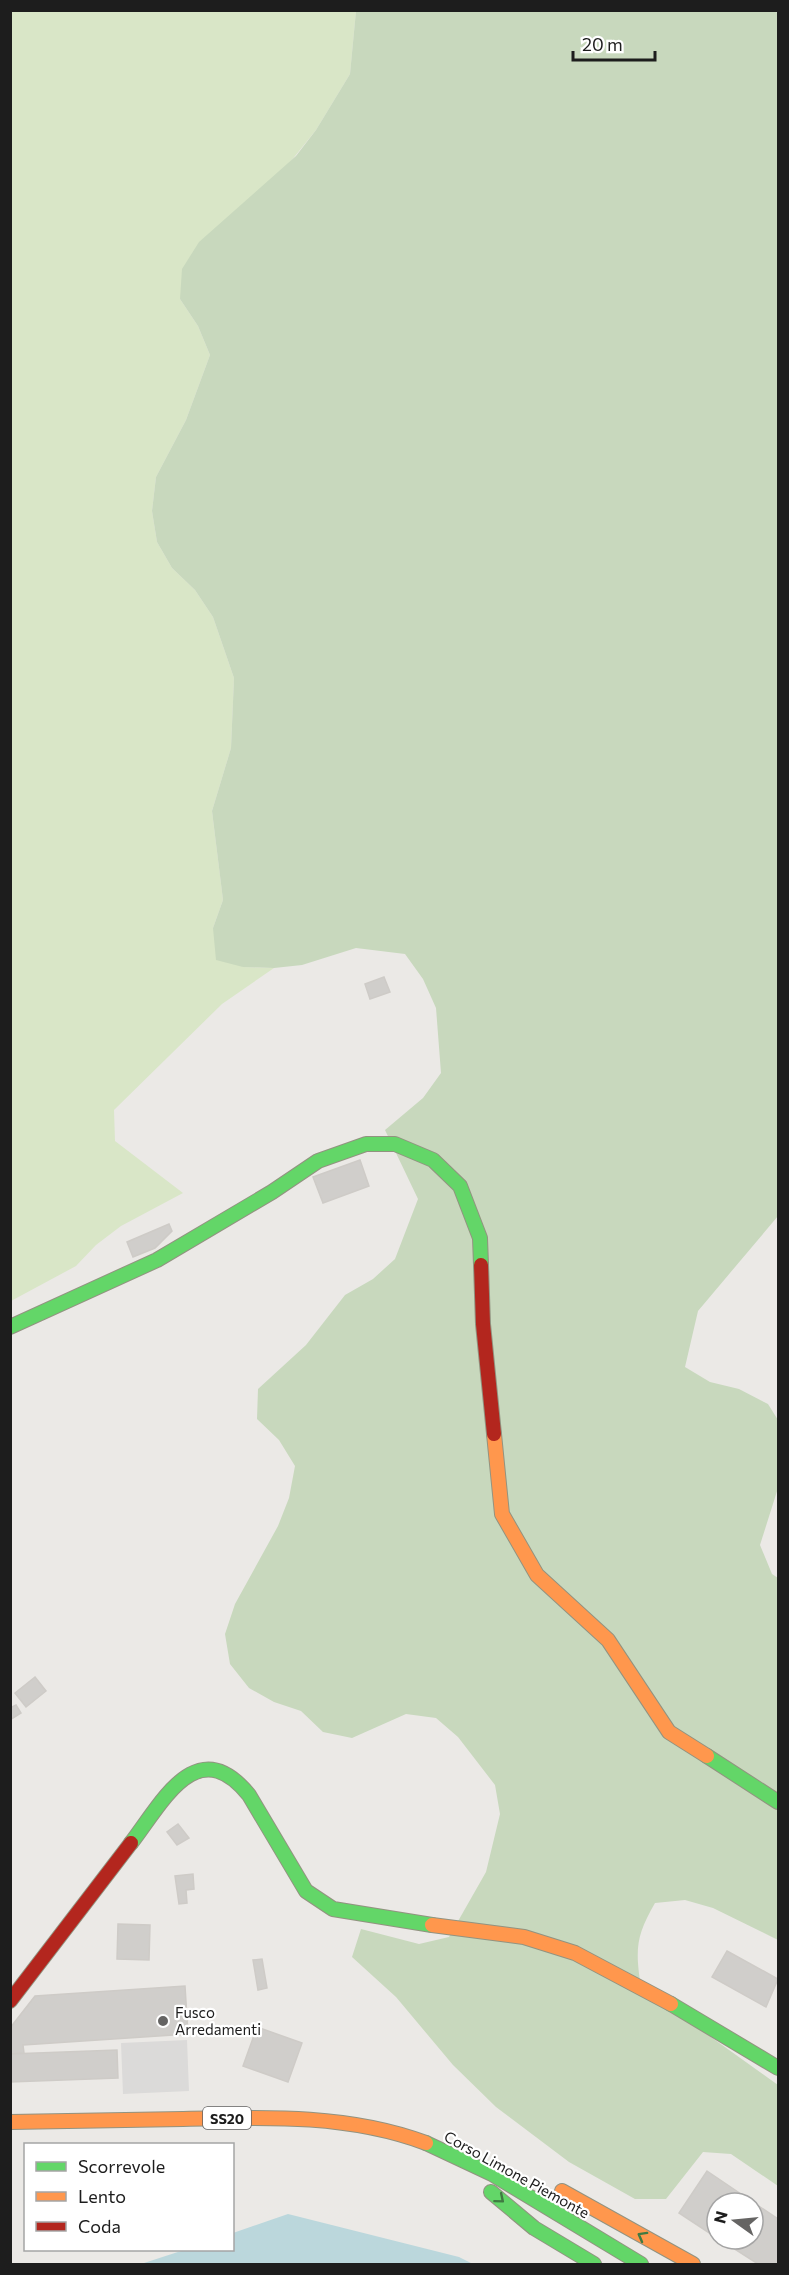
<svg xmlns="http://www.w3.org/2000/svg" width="789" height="2275" font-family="Commissioner,sans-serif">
<rect width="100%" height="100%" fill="#ebe9e6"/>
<path fill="#d9e6c7" d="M11,11H356L350,74L316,130L180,299L198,326L210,355L186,420L156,477L152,511L157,542L172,568L195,590L213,617L234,678L231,748L212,811L223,900L213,928L243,967L274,968L222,1004L114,1110L115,1141L183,1193L121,1226L96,1245L76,1266L11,1301Z"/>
<path fill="#c8d8bd" d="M356,11H776L778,15V1216L698,1311L685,1367L710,1382L739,1389L768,1404L778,1420V1488L760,1545L772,1574L778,1578V1940L713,1908L685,1900L655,1903C636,1936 635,1949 641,1987L778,2085V2186L731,2154L703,2152L666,2199H635L569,2162L496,2107L453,2065L396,1997L352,1957L361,1929L419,1944L449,1937L486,1872L500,1814L495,1785L458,1737L436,1718L406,1714L352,1738L323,1732L301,1711L274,1702L249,1688L230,1664L225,1634L235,1604L278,1526L289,1498L295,1466L279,1440L257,1419L258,1389L306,1345L345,1295L373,1279L395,1259L418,1199L385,1130L423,1098L441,1073L436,1008L423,979L405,954L356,948L302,965L274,968L243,967L216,960L213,928L223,900L212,811L231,748L234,678L213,617L195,590L172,568L157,542L152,511L156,477L186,420L210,355L198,326L180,299L182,269L199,242L296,156L316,130L350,74Z"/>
<path fill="#dbdad9" d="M187,2040L189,2091L123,2094L121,2043Z"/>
<path fill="#bbd7dc" d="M288,2214L459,2257L473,2264H141L184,2250H232L233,2233Z"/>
<g fill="#d0cecb" stroke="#cecbc7" stroke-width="1.5">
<path d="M384,977L390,992L370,999L365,984Z"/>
<path d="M360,1160L369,1186L323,1203L313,1177Z"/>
<path d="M169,1224L172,1231L155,1248L133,1257L127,1242Z"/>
<path d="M35,1677L46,1691L26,1707L15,1693Z"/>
<path d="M16,1705L21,1713L10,1720V1708Z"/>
<path d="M178,1824L189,1838L177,1845L167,1832Z"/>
<path d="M193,1874L194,1889L186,1890L187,1903L179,1904L175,1876Z"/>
<path d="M118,1924L150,1925L149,1960L117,1959Z"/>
<path d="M727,1951L778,1979L766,2007L712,1977Z"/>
<path d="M262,1959L267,1988L258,1990L253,1960Z"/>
<path d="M185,1986L188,2034L23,2045L24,2053L10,2054V2028L35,1996Z"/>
<path d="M257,2027L302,2043L288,2082L243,2066Z"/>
<path d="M117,2050L118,2078L10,2082V2054Z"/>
<path d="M707,2171L778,2219V2264H758L719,2239H753V2203H717V2238L679,2213Z"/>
</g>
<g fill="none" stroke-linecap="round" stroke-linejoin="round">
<defs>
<g id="fast">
<path d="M10,1327L157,1260L272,1192L318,1161L366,1144H395L433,1160L460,1186L480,1238L481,1265"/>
<path d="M707,1756L778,1802"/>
<path d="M131,1843C162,1803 197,1731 249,1795L306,1891L333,1909L432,1925"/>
<path d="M671,2004L778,2068"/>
<path d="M426,2143L492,2174L641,2264"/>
<path d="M491,2192L534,2228L594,2264"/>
</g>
<g id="slow">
<path d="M494,1434L502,1514L537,1575L608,1640L669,1732L707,1756"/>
<path d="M432,1925L524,1937L575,1953L671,2004"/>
<path d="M10,2122C68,2121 125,2120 183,2119C265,2117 349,2114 426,2143"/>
<path d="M562,2191L693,2264"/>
</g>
<g id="jam">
<path d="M481,1265L483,1324L494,1434"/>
<path d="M10,2001L131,1843"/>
</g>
</defs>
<use href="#fast" stroke="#929380" stroke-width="16"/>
<use href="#slow" stroke="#929380" stroke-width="16"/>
<use href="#jam" stroke="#929380" stroke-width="16"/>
<use href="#fast" stroke="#63d668" stroke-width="14"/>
<use href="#slow" stroke="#ff974d" stroke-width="14"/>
<use href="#jam" stroke="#b3261e" stroke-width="14"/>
</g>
<defs><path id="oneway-chevron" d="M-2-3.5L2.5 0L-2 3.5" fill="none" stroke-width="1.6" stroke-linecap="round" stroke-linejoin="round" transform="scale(1.5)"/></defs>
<g stroke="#407a42">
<use href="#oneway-chevron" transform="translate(500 2199) rotate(40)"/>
<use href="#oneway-chevron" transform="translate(642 2236) rotate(-151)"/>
</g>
<circle fill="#656463" stroke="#fff" stroke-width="2" cx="163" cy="2021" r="6"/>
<g text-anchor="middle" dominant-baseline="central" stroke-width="4.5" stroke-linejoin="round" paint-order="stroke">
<rect fill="#fff" stroke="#616161" stroke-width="1.5" x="203" y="2107" width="48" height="22" rx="4.5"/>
<g font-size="14" font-weight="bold" fill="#1d1d1d">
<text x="227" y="2118">SS20</text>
</g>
<g font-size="15" fill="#1d1d1d" stroke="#fff" text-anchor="start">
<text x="175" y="2012">Fusco<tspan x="175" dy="17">Arredamenti</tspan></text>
</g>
<g font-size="15" fill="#1d1d1d" stroke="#fff">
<text transform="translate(517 2174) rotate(29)">Corso Limone Piemonte</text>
</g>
</g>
<rect width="789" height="2275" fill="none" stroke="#1d1d1d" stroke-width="24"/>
<rect x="24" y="2143" width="210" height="108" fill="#ffffff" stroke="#a5a5a5" stroke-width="1.5"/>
<rect x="36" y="2162" width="30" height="9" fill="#63d668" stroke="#a5a5a5" stroke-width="1.5"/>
<text x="78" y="2173" font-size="18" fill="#1d1d1d">Scorrevole</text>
<rect x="36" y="2192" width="30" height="9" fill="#ff974d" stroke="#a5a5a5" stroke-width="1.5"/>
<text x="78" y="2203" font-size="18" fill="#1d1d1d">Lento</text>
<rect x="36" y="2222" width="30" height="9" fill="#b3261e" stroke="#a5a5a5" stroke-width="1.5"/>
<text x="78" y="2233" font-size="18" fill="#1d1d1d">Coda</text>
<g transform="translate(735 2221) rotate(285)"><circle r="28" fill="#ffffff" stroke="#a5a5a5" stroke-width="1.5"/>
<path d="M0-4.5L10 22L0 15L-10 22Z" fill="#656463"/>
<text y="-9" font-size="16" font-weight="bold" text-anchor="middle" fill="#1d1d1d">N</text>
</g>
<path d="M573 51v9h82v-9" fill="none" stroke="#1d1d1d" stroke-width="3"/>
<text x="582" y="51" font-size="18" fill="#1d1d1d" stroke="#ffffff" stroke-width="4.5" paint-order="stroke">20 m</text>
</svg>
